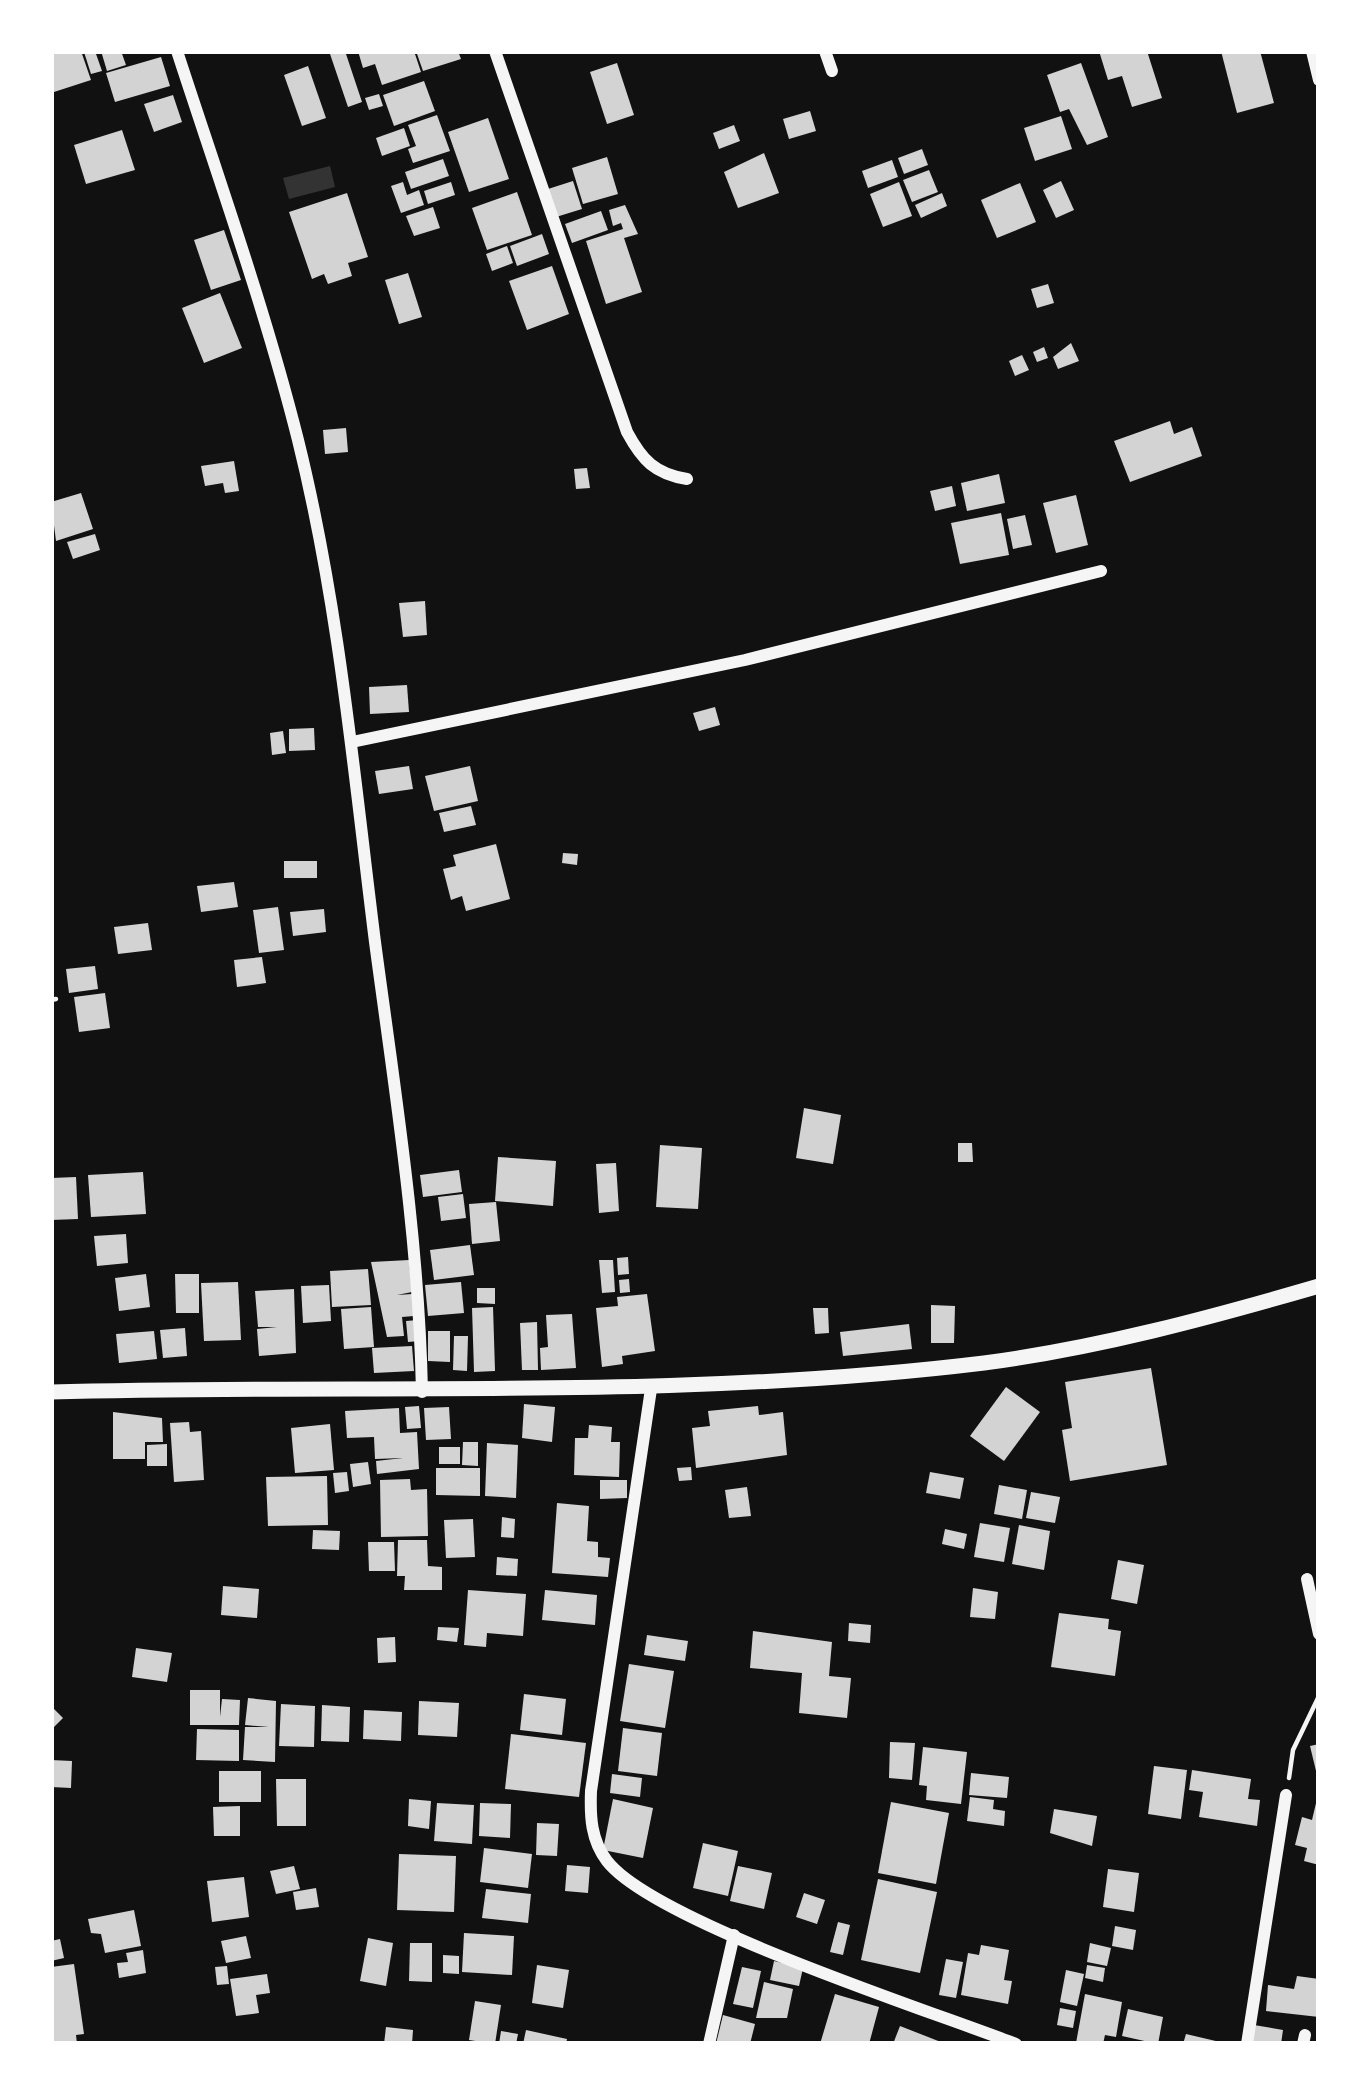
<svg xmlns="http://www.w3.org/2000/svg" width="1370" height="2095" font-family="Manrope,sans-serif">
<rect width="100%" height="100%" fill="#111"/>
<path fill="#333" d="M330,166L335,187L289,199L283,178Z"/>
<g fill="#d3d3d3">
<path d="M51,51H81L91,80L54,92Z"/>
<path d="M95,51L102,71L91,74L84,52Z"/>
<path d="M101,51H121L126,65L107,71Z"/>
<path d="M329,51H345L362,102L348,107Z"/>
<path d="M358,51H414L421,72L382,85L375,64L363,68Z"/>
<path d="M416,51H458L461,59L423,71Z"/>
<path d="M1099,51H1147L1162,98L1132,107L1122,76L1108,80Z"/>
<path d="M1221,51H1260L1274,103L1237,113Z"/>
<path d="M161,57L170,86L115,102L106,73Z"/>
<path d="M617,63L634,115L607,124L590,72Z"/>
<path d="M1081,63L1108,137L1087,145L1069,109L1060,112L1047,75Z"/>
<path d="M308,66L326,118L302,126L284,75Z"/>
<path d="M424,81L435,111L394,126L383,95Z"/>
<path d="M379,94L383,106L369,110L365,98Z"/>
<path d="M173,95L182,122L154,132L144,104Z"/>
<path d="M810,111L816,131L789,139L783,119Z"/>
<path d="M437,115L450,151L413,163L408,149L416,146L408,125Z"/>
<path d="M1061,116L1072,149L1035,161L1024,128Z"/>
<path d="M488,118L509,179L469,192L448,132Z"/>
<path d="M734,125L740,141L719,149L713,133Z"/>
<path d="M404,128L410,146L382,156L376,138Z"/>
<path d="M122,130L135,170L86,184L74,145Z"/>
<path d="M922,149L928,165L904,174L898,158Z"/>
<path d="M764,153L779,193L738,208L724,172Z"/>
<path d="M607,157L618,194L583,204L572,168Z"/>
<path d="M443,159L449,176L411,189L405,172Z"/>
<path d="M892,160L898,177L868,188L862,171Z"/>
<path d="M929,170L938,192L912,202L903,180Z"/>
<path d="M573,181L582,209L556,217L548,189Z"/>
<path d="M1061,181L1074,210L1056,218L1043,190Z"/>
<path d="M403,182L407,195L419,190L424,205L401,213L391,186Z"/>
<path d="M451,182L455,195L428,204L424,191Z"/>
<path d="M899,182L912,216L883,227L870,194Z"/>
<path d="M1020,183L1036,222L997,238L981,200Z"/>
<path d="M517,192L532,235L487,250L472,208Z"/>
<path d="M347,193L368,257L348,263L352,276L328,284L324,274L312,279L289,212Z"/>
<path d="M942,193L947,206L921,218L915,205Z"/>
<path d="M625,205L638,234L624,238L642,292L606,304L586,241L623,229L621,223L613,226L609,210Z"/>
<path d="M433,207L440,228L414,236L406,216Z"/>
<path d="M601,211L608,230L572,243L565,224Z"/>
<path d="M224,230L241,280L211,290L194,240Z"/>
<path d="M542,234L549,254L517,266L510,246Z"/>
<path d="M507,246L513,263L492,271L486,254Z"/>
<path d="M552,266L569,314L527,330L509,281Z"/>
<path d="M408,273L422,317L399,324L385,280Z"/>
<path d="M1048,284L1054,303L1037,308L1031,289Z"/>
<path d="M220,293L242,348L204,363L182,308Z"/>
<path d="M1071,343L1079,361L1058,369L1053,357Z"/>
<path d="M1044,347L1048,358L1037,362L1033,352Z"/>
<path d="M1022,355L1029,370L1015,376L1009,361Z"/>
<path d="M1170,421L1174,434L1192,427L1202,456L1130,482L1114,441Z"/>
<path d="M346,428L348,452L325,454L323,430Z"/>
<path d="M234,461L239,491L225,493L223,483L205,486L201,466Z"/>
<path d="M587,468L590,488L576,489L574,469Z"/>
<path d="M999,474L1005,503L967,511L961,483Z"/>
<path d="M952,486L956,506L935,511L930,491Z"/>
<path d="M81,493L93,529L56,541L51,502Z"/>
<path d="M1076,495L1088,545L1056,553L1043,503Z"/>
<path d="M1001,513L1009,555L960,564L951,523Z"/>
<path d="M1025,515L1032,545L1013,549L1007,519Z"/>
<path d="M95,534L100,550L73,559L67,542Z"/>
<path d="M425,601L427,635L403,637L399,603Z"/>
<path d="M407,685L409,712L370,714L369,687Z"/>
<path d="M715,707L720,725L699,731L693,713Z"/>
<path d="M314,728L315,750L289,751V729Z"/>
<path d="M283,731L286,753L272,755L270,733Z"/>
<path d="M409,766L413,789L379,794L375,771Z"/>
<path d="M470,766L478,801L434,811L425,776Z"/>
<path d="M471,806L476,825L444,832L439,813Z"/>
<path d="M496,844L510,899L466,911L462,896L451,900L443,869L456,866L453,855Z"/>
<path d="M563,853L578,854L577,865L562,863Z"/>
<rect x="284" y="861" width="33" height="17"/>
<path d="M234,882L238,907L201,912L197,886Z"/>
<path d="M278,907L284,950L259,953L253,910Z"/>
<path d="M324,909L326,932L293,936L290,912Z"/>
<path d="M148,923L152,950L118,954L114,927Z"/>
<path d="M262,957L266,983L237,987L234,960Z"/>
<path d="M95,966L98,989L69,993L66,969Z"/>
<path d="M105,993L110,1028L79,1032L74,997Z"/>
<path d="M804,1108L841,1115L833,1164L796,1158Z"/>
<path d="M958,1143H972L973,1162H958Z"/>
<path d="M660,1145L702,1148L698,1209L656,1207Z"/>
<path d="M498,1157L556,1161L553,1206L495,1201Z"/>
<path d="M616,1163L619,1211L599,1213L596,1164Z"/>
<path d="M459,1170L462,1192L423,1197L420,1175Z"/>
<path d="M143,1172L146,1214L91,1217L88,1175Z"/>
<path d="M76,1177L78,1219L51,1220V1178Z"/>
<path d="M463,1194L466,1218L441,1221L438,1197Z"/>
<path d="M496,1202L500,1241L472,1244L469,1204Z"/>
<path d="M126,1234L128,1263L97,1266L94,1236Z"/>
<path d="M470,1245L474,1275L434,1280L430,1250Z"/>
<path d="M628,1257L629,1274L618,1275L617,1258Z"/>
<path d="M409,1260L412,1292L397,1295L412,1294L414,1316L402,1317L404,1336L387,1337L371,1262Z"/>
<path d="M599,1260H613L615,1292L602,1293Z"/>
<path d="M368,1269L371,1305L332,1307L330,1271Z"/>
<path d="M146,1274L150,1307L119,1311L115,1278Z"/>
<path d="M175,1274H199V1313H176Z"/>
<path d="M629,1279L630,1292L620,1293L619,1280Z"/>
<path d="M238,1282L241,1340L204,1341L201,1283Z"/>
<path d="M461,1282L464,1313L428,1316L425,1285Z"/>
<path d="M329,1285L331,1321L303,1323L301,1286Z"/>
<path d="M477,1288H495V1304L477,1303Z"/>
<path d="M294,1289L296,1353L259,1356L257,1329L277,1327H258L255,1291Z"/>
<path d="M647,1294L655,1351L622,1356L623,1364L602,1367L596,1308L618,1306L617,1297Z"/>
<path d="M931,1305L955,1306L954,1343H931Z"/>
<path d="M371,1307L374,1347L344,1349L341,1309Z"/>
<path d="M493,1307L495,1371L474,1372L472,1308Z"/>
<path d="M813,1308H828L829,1333L815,1334Z"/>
<path d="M572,1314L576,1368L541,1370L540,1348L548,1347L546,1315Z"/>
<path d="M418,1320L419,1341L408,1342L406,1321Z"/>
<path d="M537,1322L538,1370H522L520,1323Z"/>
<path d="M909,1324L912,1349L843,1356L840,1332Z"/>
<path d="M185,1328L187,1356L163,1358L160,1330Z"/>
<path d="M154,1331L157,1359L119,1363L116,1334Z"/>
<path d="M428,1331H450V1362L428,1361Z"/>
<path d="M454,1336H468L467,1371L453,1370Z"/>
<path d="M412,1346L414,1371L374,1373L372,1348Z"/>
<path d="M1151,1368L1167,1465L1070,1481L1062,1430L1072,1428L1065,1382Z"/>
<path d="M1006,1387L1040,1412L1004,1461L970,1436Z"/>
<path d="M524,1404L555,1407L552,1442L522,1438Z"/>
<path d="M419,1406L421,1428L407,1429L405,1407Z"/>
<path d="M758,1406L759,1415L783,1412L787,1455L696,1468L692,1428L710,1426L708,1411Z"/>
<path d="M449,1407L451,1439L426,1440L424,1408Z"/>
<path d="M399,1408L400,1433L417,1432L419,1469L377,1474L376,1461L403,1458L375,1459L374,1437L347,1438L345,1411Z"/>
<path d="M113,1412L162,1418L163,1442H145V1459H113Z"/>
<path d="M189,1422L190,1432L201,1431L204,1480L174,1482L170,1423Z"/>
<path d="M330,1424L334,1470L295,1473L291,1428Z"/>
<path d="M589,1425L612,1427L611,1442H620L619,1477L574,1475L575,1438H588Z"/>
<path d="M463,1442H478V1466L462,1465Z"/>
<path d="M487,1443L518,1445L516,1498L485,1496Z"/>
<path d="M167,1444V1466H147V1445Z"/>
<rect x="439" y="1447" width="21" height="17"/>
<path d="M368,1462L371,1484L353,1487L350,1464Z"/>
<path d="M691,1467L692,1480L679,1481L677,1468Z"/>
<path d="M436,1468H480V1496L436,1495Z"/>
<path d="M347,1472L349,1491L335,1493L333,1473Z"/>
<path d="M930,1472L964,1478L960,1499L926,1493Z"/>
<path d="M327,1476L328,1525L268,1526L266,1477Z"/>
<path d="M410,1479L411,1490L427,1489L428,1536L381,1537L380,1480Z"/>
<path d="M600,1480H627V1498L600,1499Z"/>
<path d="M999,1485L1027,1490L1022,1519L994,1514Z"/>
<path d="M747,1487L751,1516L729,1518L725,1490Z"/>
<path d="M1031,1492L1060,1497L1055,1523L1026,1518Z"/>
<path d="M557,1503L589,1506L587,1541L598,1542V1557L610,1558L608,1577L552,1573Z"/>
<path d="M502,1517L515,1519L514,1538L501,1537Z"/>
<path d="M473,1519L475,1557L446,1558L444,1520Z"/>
<path d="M980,1523L1010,1528L1004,1562L974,1557Z"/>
<path d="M1019,1525L1050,1531L1044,1570L1012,1564Z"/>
<path d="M945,1529L967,1534L964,1549L942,1544Z"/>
<path d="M313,1530L340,1531L339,1550L312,1549Z"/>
<path d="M398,1540H427L428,1566L442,1567V1590H404L405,1576H397Z"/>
<path d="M368,1542H394L395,1571H369Z"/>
<path d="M497,1557L518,1559L517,1576L496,1575Z"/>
<path d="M1118,1560L1144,1565L1137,1604L1111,1599Z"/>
<path d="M223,1586L259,1589L257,1618L221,1615Z"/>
<path d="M973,1588L998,1592L995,1619L970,1617Z"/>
<path d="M468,1590L526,1594L523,1636L487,1633L486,1647L464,1645Z"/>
<path d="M545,1590L597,1595L595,1625L542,1620Z"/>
<path d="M1059,1613L1109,1619L1108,1629L1121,1631L1115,1676L1051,1667Z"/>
<path d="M849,1623L871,1625L870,1643L848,1641Z"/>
<path d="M438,1627L459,1628L457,1642L437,1640Z"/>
<path d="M753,1631L832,1642L829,1676L851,1678L847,1718L799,1713L802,1673L750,1668Z"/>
<path d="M647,1635L688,1641L685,1661L644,1655Z"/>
<path d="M395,1637L396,1662L378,1663L377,1638Z"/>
<path d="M136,1648L172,1653L167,1682L132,1677Z"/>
<path d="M629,1664L674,1671L665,1728L620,1721Z"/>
<path d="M190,1690H220V1717L222,1699L240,1700L239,1725H190Z"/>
<path d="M524,1694L566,1699L562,1735L520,1730Z"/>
<path d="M248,1698L276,1701L275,1762L243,1760L245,1727H269L245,1725Z"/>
<path d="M419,1701L459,1703L457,1737L418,1735Z"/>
<path d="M281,1704L315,1706L314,1747L279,1746Z"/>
<path d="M322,1705L350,1707L349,1742L321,1741Z"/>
<path d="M51,1706L63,1718L51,1730Z"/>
<path d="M364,1710L402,1712L401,1741L363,1739Z"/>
<path d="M623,1728L662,1733L657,1776L618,1771Z"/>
<path d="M197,1729L239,1730V1761L196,1760Z"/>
<path d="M511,1734L586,1743L579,1797L505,1789Z"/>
<path d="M890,1742L915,1743L912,1780L889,1778Z"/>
<path d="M1319,1744V1775H1317L1310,1746Z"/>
<path d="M923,1747L967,1752L961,1804L926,1800L927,1786L919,1785Z"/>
<path d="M51,1760L72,1761L71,1788L51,1787Z"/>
<path d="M1154,1766L1187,1770L1181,1819L1148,1814Z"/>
<path d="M1192,1770L1251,1779L1248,1799L1260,1800L1257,1826L1199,1817L1203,1792L1189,1790Z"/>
<rect x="219" y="1771" width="42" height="31"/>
<path d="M971,1773L1009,1777L1007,1798L969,1795Z"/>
<path d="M612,1774L642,1778L640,1797L610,1793Z"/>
<path d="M276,1779H306V1826H277Z"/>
<path d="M970,1797L994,1800L993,1809L1005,1811L1004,1826L967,1821Z"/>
<path d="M409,1799L431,1801L429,1829L408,1826Z"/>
<path d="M613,1799L653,1808L643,1858L603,1850Z"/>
<path d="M1317,1799H1319V1865L1304,1861L1307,1848L1295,1845L1302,1817L1312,1820Z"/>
<path d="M891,1802L949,1813L936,1884L878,1873Z"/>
<path d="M437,1803L474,1805L472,1844L434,1841Z"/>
<path d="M480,1803L511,1804L510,1838L479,1836Z"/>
<path d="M240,1806V1836H214L213,1807Z"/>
<path d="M1054,1809L1097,1816L1092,1846L1050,1833Z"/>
<path d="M537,1823L559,1824L557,1856L536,1855Z"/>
<path d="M703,1843L738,1851L728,1896L693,1888Z"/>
<path d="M484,1848L532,1854L528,1888L480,1882Z"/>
<path d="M399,1854L456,1856L454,1912L397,1910Z"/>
<path d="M567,1865L590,1867L588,1893L565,1891Z"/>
<path d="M294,1866L300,1889L276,1894L270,1871Z"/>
<path d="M738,1866L772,1873L764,1909L730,1901Z"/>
<path d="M1108,1869L1139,1873L1134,1912L1103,1907Z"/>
<path d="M244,1877L249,1917L212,1922L207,1881Z"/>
<path d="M878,1879L937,1892L920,1973L861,1960Z"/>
<path d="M316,1888L319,1907L296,1910L293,1892Z"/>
<path d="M486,1889L531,1894L528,1923L482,1918Z"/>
<path d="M804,1893L825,1900L817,1924L796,1917Z"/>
<path d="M134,1910L141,1946L105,1953L101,1934L91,1933L88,1919Z"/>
<path d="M838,1922L850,1925L843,1955L830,1952Z"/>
<path d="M1115,1926L1136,1930L1133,1950L1112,1946Z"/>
<path d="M464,1933L514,1936L512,1975L462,1972Z"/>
<path d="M246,1936L251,1958L226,1963L221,1941Z"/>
<path d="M368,1938L393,1943L386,1986L360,1981Z"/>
<path d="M60,1939L64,1958L51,1961V1941Z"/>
<path d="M410,1943H432V1982L409,1981Z"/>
<path d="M1090,1943L1111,1948L1107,1966L1087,1962Z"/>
<path d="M981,1945L1009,1950L1004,1980L1012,1981L1008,2004L961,1995L968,1953L979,1955Z"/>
<path d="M143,1950L146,1973L119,1978L117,1963L128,1962L126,1953Z"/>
<path d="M443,1955L459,1956V1974L443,1973Z"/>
<path d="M946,1959L963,1962L956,1998L939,1995Z"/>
<path d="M774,1961L803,1968L799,1986L770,1980Z"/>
<path d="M74,1964L84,2034L76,2035L77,2044H54L51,1967Z"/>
<path d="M537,1965L569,1970L563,2008L532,2003Z"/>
<path d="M1087,1965L1105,1968L1103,1982L1085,1978Z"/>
<path d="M227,1966L229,1984L217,1985L215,1967Z"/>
<path d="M742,1967L761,1971L753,2008L733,2004Z"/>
<path d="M1066,1970L1084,1974L1077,2006L1060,2002Z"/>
<path d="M267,1974L270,1993L256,1995L259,2013L236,2016L230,1979Z"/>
<path d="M1297,1976L1319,1979V2017L1266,2011L1268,1985L1294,1989Z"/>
<path d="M764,1982L793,1989L787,2018H756Z"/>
<path d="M835,1994L879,2007L869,2044H820Z"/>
<path d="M1085,1994L1122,2002L1116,2037L1105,2035L1103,2044L1076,2043Z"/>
<path d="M475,2001L501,2005L495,2044L469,2040Z"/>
<path d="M1060,2008L1076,2011L1073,2028L1057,2025Z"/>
<path d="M1128,2009L1163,2017L1158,2044L1122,2036Z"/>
<path d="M723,2015L755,2024L750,2044H716Z"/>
<path d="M1254,2025L1283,2030L1281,2044H1252Z"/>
<path d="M900,2026L946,2044H893Z"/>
<path d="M386,2027L413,2030L412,2044H384Z"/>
<path d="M526,2030L567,2039L566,2044H523Z"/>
<path d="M501,2031L518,2034L516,2044H499Z"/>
<path d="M1186,2034L1220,2042V2044H1183Z"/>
</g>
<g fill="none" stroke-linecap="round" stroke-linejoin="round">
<g stroke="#f5f5f5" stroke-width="4.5">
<path d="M51,1000L56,999"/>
<path d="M1289,1778L1293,1750L1319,1696"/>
</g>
<g stroke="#f5f5f5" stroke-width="12">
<path d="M177,51C219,180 265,309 298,440C339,605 354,775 375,942C395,1092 419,1240 422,1392"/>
<path d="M495,51L627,432C642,460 655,474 687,479"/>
<path d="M825,51L832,71"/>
<path d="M1312,51L1319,80"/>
<path d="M352,742L745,660L1101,571"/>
<path d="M651,1389L591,1791C590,1817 591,1840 607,1861C654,1922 931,2011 1016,2044"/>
<path d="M1307,1579L1319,1634"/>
<path d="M709,2044L734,1935"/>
<path d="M1247,2044L1286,1795"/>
<path d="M1303,2044L1305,2035"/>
</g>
<path stroke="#f5f5f5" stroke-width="15" d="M51,1392C362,1383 673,1401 984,1363C1098,1348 1209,1318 1319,1286"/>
</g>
<rect width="1370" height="2095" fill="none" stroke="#ffffff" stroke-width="108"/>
</svg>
